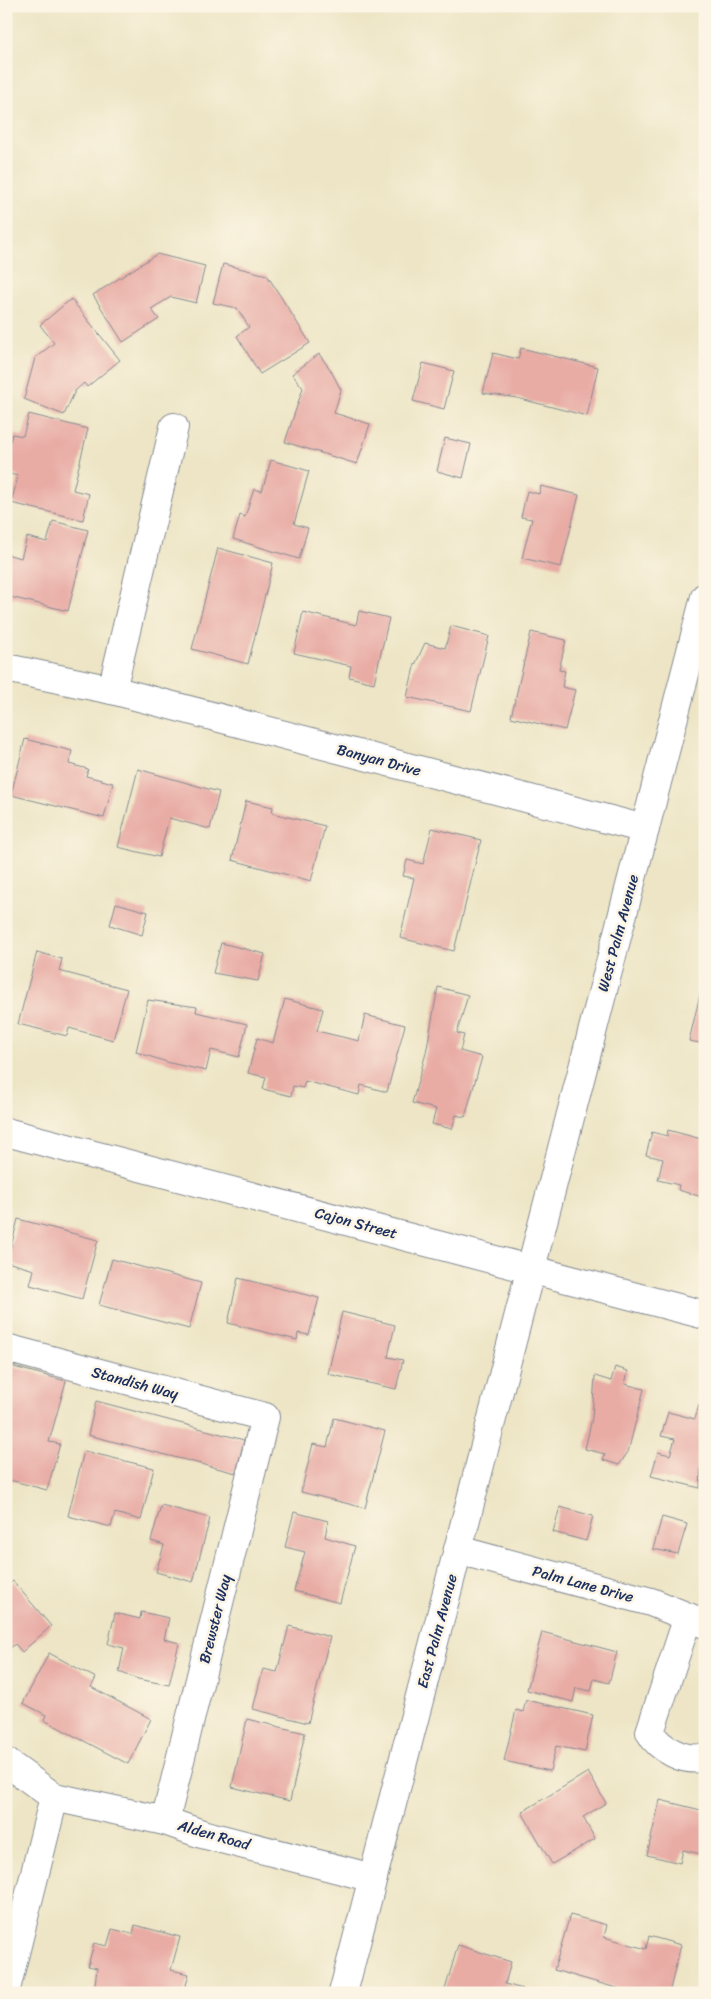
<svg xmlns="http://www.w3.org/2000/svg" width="711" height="1999" font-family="Sriracha,sans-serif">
<rect width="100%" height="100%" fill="#fcf5e5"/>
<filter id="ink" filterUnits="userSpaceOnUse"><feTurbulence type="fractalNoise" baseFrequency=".02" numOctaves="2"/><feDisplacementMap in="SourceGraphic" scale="10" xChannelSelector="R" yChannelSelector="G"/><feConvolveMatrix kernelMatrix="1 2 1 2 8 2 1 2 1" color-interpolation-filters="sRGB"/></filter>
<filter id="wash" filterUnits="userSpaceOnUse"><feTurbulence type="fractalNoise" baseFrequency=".0096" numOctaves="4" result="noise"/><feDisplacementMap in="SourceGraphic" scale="20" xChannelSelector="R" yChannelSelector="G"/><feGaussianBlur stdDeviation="1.12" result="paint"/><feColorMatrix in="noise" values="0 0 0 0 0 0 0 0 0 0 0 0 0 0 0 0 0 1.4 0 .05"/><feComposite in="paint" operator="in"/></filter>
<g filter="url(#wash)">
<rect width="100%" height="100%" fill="#ede5c5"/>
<g id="blocks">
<g fill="#e8aca5">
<path d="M157,254L205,266L196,303L171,297L151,309L159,319L123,342L93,295Z"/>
<path d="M223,264L267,275L310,343L260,374L237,336L249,327L237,308L213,303Z"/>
<path d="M71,299L120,360L87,387L84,383L75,391L64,415L24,399L35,358L54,343L40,325Z"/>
<path d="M521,348L598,367L587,416L517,398L483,393L493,353L518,359Z"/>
<path d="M319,354L330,369L341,390L334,413L370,424L357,464L285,442L303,388L292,374Z"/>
<path d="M423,363L454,371L444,409L413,401Z"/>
<path d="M29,414L88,429L73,490L89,494L83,520L11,503L18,476L6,473V459L12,434L23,436Z"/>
<path d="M445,438L471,444L463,478L437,471Z"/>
<path d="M271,460L309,471L294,524L308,528L299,559L233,539L240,515L245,517L254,489L262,491Z"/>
<path d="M541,486L579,495L561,567L522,558L532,519L521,517L527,491L539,494Z"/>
<path d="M53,521L88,530L68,611L6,596V554L21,558L27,537L47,542Z"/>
<path d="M218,548L273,563L248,664L192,649Z"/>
<path d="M359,611L389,618L374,683L349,677L351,666L294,653L303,612L356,625Z"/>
<path d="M451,626L489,636L471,711L407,697L414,667L425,643L445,648Z"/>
<path d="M531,632L566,640L559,670L565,671L562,687L575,690L565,730L511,717Z"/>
<path d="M25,739L72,751L69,764L88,769L86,776L113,783L104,818L11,795Z"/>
<path d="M138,769L219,792L210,829L169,818L159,857L118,847Z"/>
<path d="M246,801L273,807L272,813L325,826L311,881L232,860Z"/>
<path d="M432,828L481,840L454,951L400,938L414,878L403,876L407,860L423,864Z"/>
<path d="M116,903L148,912L142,935L110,925Z"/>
<path d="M221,943L265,954L258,981L213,973Z"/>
<path d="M37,952L62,959L59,971L127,989L113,1040L69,1028L67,1036L18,1024Z"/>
<path d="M702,986L705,987V1044L689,1041Z"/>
<path d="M438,987L468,995L457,1033L464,1035L460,1051L482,1057L465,1117L456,1115L452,1129L432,1124L436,1109L412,1103L426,1053Z"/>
<path d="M285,999L323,1009L317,1031L359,1041L365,1015L405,1025L387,1092L361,1085L359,1095L305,1081L303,1088L293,1086L291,1096L263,1089L266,1077L248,1073L257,1038L273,1043Z"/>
<path d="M148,1000L197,1007L196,1012L247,1024L239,1057L211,1050L206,1071L170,1063L136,1052Z"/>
<path d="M668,1130L705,1140V1185L702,1197L678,1190L679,1185L658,1180L663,1159L646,1155L652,1132L667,1136Z"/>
<path d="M18,1219L98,1240L82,1299L30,1285L34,1270L7,1262Z"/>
<path d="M112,1259L201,1283L189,1329L99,1305Z"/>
<path d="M238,1278L319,1298L309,1335L298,1333L297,1340L228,1323Z"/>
<path d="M342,1312L395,1325L388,1357L403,1360L396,1389L328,1374Z"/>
<path d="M10,1366L66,1381L49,1442L60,1444L47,1490L6,1479V1380Z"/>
<path d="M615,1367L628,1371L625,1384L644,1389L628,1452L619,1465L603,1460L605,1454L585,1449L592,1418L595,1376L611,1381Z"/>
<path d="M96,1401L244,1440L236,1473L88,1435Z"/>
<path d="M699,1405L705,1407V1458L701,1465L700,1488L651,1476L658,1452L670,1455L675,1439L661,1436L668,1412L695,1419Z"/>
<path d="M334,1418L385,1431L365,1508L301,1492L313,1444L327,1447Z"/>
<path d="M84,1451L154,1468L141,1520L115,1513L111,1527L68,1516Z"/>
<path d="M161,1505L210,1518L193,1582L156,1572L164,1545L151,1541Z"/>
<path d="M560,1507L593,1516L586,1541L553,1532Z"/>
<path d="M294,1512L328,1521L325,1537L355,1546L340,1603L294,1591L305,1552L285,1547Z"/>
<path d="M662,1517L687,1524L678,1554L653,1549Z"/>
<path d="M13,1581L51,1626L22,1652L15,1644L6,1652V1586Z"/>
<path d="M141,1612L169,1618L164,1639L179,1643L169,1685L138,1679L119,1672L124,1648L108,1644L115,1613L140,1619Z"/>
<path d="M289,1626L330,1637L308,1723L253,1709L263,1669L277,1672Z"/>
<path d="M542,1632L617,1652L609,1683L594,1679L591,1691L576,1688L573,1702L527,1690Z"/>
<path d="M49,1653L96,1678L91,1687L151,1719L128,1764L44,1720L46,1715L23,1703Z"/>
<path d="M526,1700L593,1715L585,1752L556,1746L550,1771L504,1761L516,1710L523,1712Z"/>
<path d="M247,1719L305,1733L290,1801L232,1787Z"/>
<path d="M588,1772L606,1803L583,1817L595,1839L552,1864L522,1812Z"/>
<path d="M660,1800L705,1811V1855L683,1850L680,1863L647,1855Z"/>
<path d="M570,1915L607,1925L604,1937L646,1949L649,1936L681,1945L669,1993H634L554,1970Z"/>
<path d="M135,1925L180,1937L171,1970L189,1974L184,1993H94L97,1968L88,1966L94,1943L107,1946L112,1929L133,1934Z"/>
<path d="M458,1945L511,1962L505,1984L523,1989L522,1993H444Z"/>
</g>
</g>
</g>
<g filter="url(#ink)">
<use href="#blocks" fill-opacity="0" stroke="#848a92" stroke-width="1"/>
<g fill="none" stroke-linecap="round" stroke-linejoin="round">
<defs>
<g id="minor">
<path d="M6,668L112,690L645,829"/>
<path d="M112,690L174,427"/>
<path d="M6,1132L705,1315"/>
<path d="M6,1348L265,1417L165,1821"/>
<path d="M458,1550L651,1602L705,1624"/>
<path d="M688,1617L650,1732C659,1749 685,1763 705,1757"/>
<path d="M6,1762L54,1797L165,1821L202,1834L373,1878"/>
<path d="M6,1989L54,1797"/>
<path d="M343,1993L705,597"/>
</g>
</defs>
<use href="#minor" stroke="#848a92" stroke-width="30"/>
<use href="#minor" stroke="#fff" stroke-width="28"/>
</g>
</g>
<g text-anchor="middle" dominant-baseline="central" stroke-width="5" stroke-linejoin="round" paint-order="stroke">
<g font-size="15" fill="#1b2f5e" stroke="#fcf5e5">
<text transform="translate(379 760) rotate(15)">Banyan Drive</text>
<text transform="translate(618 933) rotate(-75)">West Palm Avenue</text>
<text transform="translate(356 1223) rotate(15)">Cajon Street</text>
<text transform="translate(135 1383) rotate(15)">Standish Way</text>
<text transform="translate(583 1584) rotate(15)">Palm Lane Drive</text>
<text transform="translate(215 1619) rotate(-76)">Brewster Way</text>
<text transform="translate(437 1631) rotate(-75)">East Palm Avenue</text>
<text transform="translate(214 1835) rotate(16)">Alden Road</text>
</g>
</g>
<rect width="711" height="1999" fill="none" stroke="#fcf5e5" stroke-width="25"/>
</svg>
